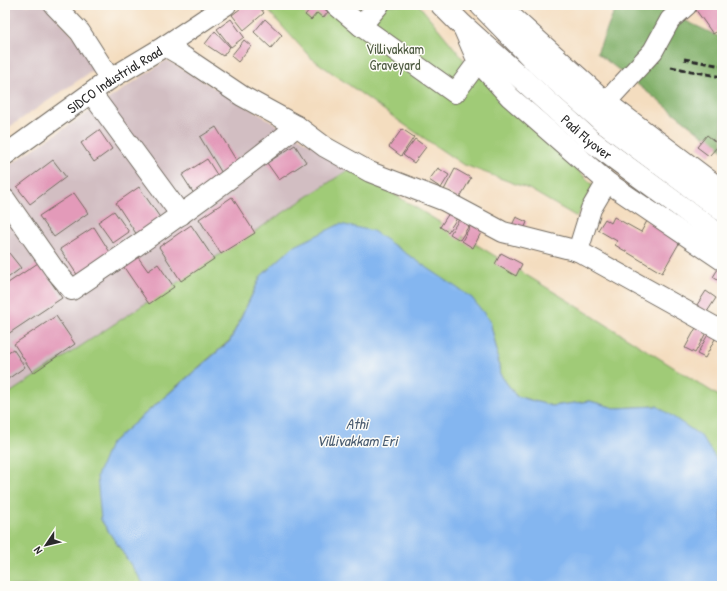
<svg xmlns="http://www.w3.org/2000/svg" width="727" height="591" font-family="'Patrick Hand',sans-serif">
<rect width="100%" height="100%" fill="#fdfcf7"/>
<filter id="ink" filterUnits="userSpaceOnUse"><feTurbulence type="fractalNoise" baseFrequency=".025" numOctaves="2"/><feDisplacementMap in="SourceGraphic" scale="8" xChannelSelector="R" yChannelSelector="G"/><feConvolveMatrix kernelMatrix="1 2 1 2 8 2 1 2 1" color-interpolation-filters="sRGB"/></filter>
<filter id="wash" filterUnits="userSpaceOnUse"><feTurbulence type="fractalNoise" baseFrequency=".012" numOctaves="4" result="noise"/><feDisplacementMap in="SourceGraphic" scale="16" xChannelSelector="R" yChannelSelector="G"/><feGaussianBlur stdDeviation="0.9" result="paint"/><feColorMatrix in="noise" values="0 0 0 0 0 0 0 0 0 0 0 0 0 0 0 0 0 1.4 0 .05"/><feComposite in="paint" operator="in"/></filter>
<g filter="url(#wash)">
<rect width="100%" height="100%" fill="#f4ddbf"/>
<g fill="#d2bec2">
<path d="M5,5H45L101,65L5,130Z"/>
<path d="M167,60L351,168L5,396V168Z"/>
</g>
<g fill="#a0cb77" stroke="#667b51">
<path d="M263,5H419L464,60L593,185L577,217L529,189L462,164L402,123L310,57Z"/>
<path d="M351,168L572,303L722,398V472L719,463L657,406L615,408L590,401L552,406L516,396L500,374L497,351L490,321L293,247L261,276L230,340L110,444L101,520L145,586H5V396Z"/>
</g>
<path fill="#80af68" stroke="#566d4a" d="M617,5H652L722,38V150L597,53Z"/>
<path fill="#84b6f0" stroke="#58708e" d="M340,224L373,231L472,298L490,321L497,351L500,374L516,396L552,406L590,401L615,408L657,406L701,436L719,463L722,472V586H145L101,520L97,476L110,444L230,341L261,276L293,247Z"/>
<g id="blocks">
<g fill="#e39ab9">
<path d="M245,5H258L264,13L244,30L232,15Z"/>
<path d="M291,5H324L322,7L328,12L323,18L317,13L311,20L305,15L310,9L307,7L302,6L298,11Z"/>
<path d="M694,5H722V28L713,34L693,6Z"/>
<path d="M231,19L244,37L231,47L217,29Z"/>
<path d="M265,19L282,35L271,48L254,32Z"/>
<path d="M215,31L230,47L223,56L205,44Z"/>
<path d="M244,40L251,46L238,62L231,56Z"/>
<path d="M216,127L239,165L223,175L200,137Z"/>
<path d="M402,129L414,137L401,156L389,147Z"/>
<path d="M99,130L112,149L94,162L81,143Z"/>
<path d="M707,135L719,145L709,156L697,147Z"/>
<path d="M415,139L426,147L414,163L403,155Z"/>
<path d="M295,145L306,162L279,180L267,163Z"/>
<path d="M207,159L221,181L196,197L182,175Z"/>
<path d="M53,160L66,177L30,204L17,187Z"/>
<path d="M438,168L449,175L441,188L429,180Z"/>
<path d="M455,169L471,178L459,199L444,190Z"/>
<path d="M139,187L161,219L137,235L116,203Z"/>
<path d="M74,193L88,213L54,237L39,216Z"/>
<path d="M232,197L255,233L221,254L199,219Z"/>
<path d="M453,207L461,212L448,232L440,227Z"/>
<path d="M114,211L129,232L113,243L98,222Z"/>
<path d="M463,213L473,219L460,240L450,234Z"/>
<path d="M516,217L527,222L523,232L511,227Z"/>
<path d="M614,217L641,232L647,221L681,240L662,273L615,245L617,241L598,230L605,219L611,223Z"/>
<path d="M474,219L485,225L473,248L462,241Z"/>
<path d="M191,225L214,259L181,281L159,247Z"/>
<path d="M94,227L113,257L80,279L60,249Z"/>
<path d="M5,248L21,268L5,280Z"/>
<path d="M135,253L148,271L158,264L174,287L149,304L121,263Z"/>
<path d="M501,253L522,264L516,276L495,264Z"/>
<path d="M38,263L62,298L5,336V285Z"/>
<path d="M721,264H722V283L713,277Z"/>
<path d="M706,291L716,298L703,318L693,311Z"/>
<path d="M56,316L75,344L33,373L14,344Z"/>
<path d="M698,324L708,329L695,353L685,348Z"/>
<path d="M710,331L717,335L705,358L697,354Z"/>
<path d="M13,349L25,367L5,381V354Z"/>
</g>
</g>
</g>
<g filter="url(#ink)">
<use href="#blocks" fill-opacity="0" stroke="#71695f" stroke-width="1"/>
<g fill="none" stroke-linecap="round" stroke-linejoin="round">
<defs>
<g id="minor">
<path d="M54,5L80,32L110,79"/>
<path d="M336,5L361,26L379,5"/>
<path d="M492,17L509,14L606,102L722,190"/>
<path d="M462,25L478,62L510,97L607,182L722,260"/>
<path d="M361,26L455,93L478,62"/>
<path d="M165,46L184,57L242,96L297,126L325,147L370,172L445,201L503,232L578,251L591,209L607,182"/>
<path d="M91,93L181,215"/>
<path d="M606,102L653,51L670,20L687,5"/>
<path id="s1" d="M5,155L110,79L165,46L226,5"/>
<path d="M5,199L54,269L72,290C149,238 225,185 297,126"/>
<path d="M578,251L722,331"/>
</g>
<g id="major">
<path id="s2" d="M442,5L462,25L590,140L722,237"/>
<path d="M481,5L538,64L607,125L722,210"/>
</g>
</defs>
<use href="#minor" stroke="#71695f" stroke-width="22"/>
<use href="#major" stroke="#71695f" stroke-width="24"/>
<use href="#minor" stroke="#fff" stroke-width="20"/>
<use href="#major" stroke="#fff" stroke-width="22"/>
<g stroke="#2b2b2b" stroke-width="3" stroke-dasharray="6 3" stroke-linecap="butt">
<path d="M684,59L722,66"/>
<path d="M671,67L722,77"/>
</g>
</g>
</g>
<g text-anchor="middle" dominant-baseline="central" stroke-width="3" stroke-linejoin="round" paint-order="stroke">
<g font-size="14" fill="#4e5b42" stroke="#fdfcf7">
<text x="395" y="48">Villivakkam<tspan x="395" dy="16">Graveyard</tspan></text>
</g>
<g font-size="14" fill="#2b2b2b" stroke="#fdfcf7">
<text stroke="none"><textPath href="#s1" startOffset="133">SIDCO Industrial Road</textPath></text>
<text stroke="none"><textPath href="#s2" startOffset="196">Padi Flyover</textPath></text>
</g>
<g font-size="15" font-style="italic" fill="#4a5c70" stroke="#fdfcf7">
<text x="357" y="423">Athi<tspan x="357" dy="17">Villivakkam Eri</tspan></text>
</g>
</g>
<rect width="727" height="591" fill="none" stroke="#fdfcf7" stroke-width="20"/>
<g transform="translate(46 545) rotate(235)" stroke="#fdfcf7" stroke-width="3" paint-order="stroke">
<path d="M0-3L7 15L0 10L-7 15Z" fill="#2b2b2b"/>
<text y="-6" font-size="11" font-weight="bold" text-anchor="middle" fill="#2b2b2b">N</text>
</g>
</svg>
